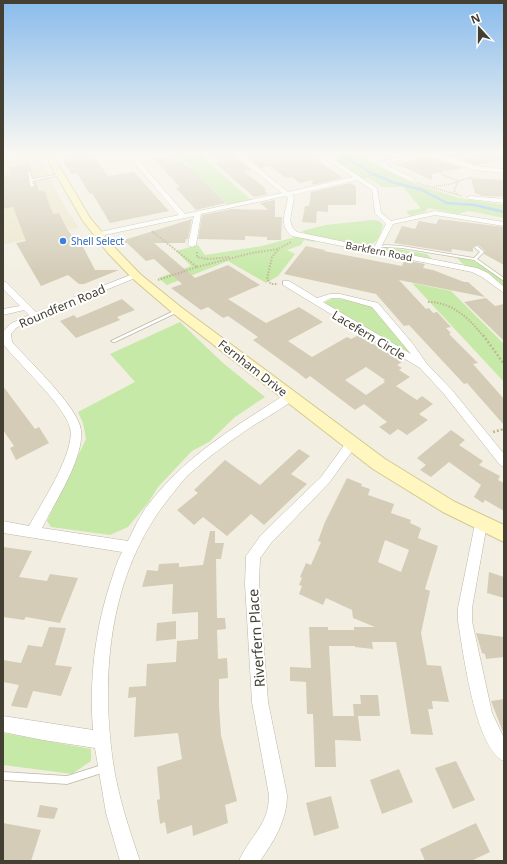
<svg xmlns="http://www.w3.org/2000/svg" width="507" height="864" font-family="'Noto Sans',sans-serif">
<rect width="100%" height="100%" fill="#f2efe2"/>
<path fill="#ece6cb" d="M38,154L62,202L79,228L5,244L3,238V160Z"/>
<g fill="#c6e9a8">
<path d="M175,152H197L251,200L229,206C216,191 199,179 187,166L188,164L173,153Z"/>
<path d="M322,152H353L407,181L459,198L504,205V218L469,211L458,214L429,208L424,212L410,216L406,211L420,209V207L403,187H382L369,178L364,179L334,160L339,158L334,154L327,155Z"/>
<path d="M373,220L379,221L383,225C380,235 378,242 368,247L308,235L302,231L325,225Z"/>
<path d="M295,237L317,240L314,242L304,240L301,245L287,250L295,254L278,276L266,283L228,261L167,285L158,278L191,266L176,251L198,245L205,255L262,246Z"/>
<path d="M387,247L427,254L432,259L386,251L382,248Z"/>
<path d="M456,257L474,261L504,281V288L465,266Z"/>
<path d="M412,283L451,291L504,344V382Z"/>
<path d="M332,299L352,300L371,306L411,353L408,355L325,304L326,301Z"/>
<path d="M180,322L223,363L265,397L235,417L209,442L192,451L158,487L148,503L128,527L110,535L51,527L47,521L86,439L83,423L78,412L135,382L110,354Z"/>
<path d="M3,733L91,749V761L72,774L3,765Z"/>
</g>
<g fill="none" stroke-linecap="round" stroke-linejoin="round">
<path stroke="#9ac6f3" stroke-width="2.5" d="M341,154L371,173L392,182L422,190L447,203L475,205L504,212"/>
</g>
<g fill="#d4ccb7" fill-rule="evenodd">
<path d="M81,152H91L108,176L134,172L169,211L110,223L92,193L90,194L77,173L72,174L63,162L65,161L63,158Z"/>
<path d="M208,152H231L251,170L244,171L267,190H264L268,194L254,197L215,163L219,162Z"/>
<path d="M240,152H306L343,178L312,185L313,180L300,183L292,177L287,178L283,176L271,166L260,168Z"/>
<path d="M443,152H478L456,157L438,153Z"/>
<path d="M491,152H504V159L477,165L463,160Z"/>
<path d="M169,157L175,162L182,161L226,203L196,210L176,188L180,187L154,159Z"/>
<path d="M427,157L462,168L432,174V180L396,164Z"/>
<path d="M30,164L34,177L31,171L27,170L29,186L31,188L35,187L34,182H36L39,191L44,190L53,214L59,213L67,229L79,246L82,245L95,270H119L84,284H79L68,275L41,286L16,243L26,241L13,207L3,209V176L10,175L9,167Z"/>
<path d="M471,178L504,180V197L483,196L475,193Z"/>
<path d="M350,183L356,186V205H328V212L317,211L316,223L302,222L305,206H309L311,192Z"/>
<path d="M275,200V217H282L281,240H267V237L245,236V240L198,239L202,215L232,209L268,210L260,203Z"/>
<path d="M192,219L188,239H186L185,243H154L195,278L228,265L260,285L228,299L266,323L299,307L323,322L288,341L312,357L347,337L351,339L359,335L402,362L397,365L402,368L399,370L410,377L396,386L417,400L422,396L433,404L419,414L428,420L407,435L398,429L390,435L379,427L387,422L364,404L355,410L310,376L306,379L297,372L253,340L258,337L228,316L223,318L208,307L201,310L171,288L182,284L154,259L146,261L127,243H124V240ZM366,367L385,380L383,381L385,382L366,395L345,380Z"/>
<path d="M439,219L504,227V265L484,254L485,251L478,245L473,246V252L452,249L451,252L394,243L402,226L415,229L419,221L436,224Z"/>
<path d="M306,246L325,250L324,251L402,266L404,260L425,264L423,268L433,270L464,282H468L485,297L399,280L426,309L429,308L433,313L437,312L451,327L446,328L451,333L449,334L478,363L473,364L504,399V425L467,383L464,384L409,325L404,326L376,294L284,274Z"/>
<path d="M486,298L495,306L504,304V341L464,302Z"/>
<path d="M122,299L135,310L117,317L120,320L76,338L60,321L74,315L77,318Z"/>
<path d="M3,386L35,429L39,427L49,443L16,460L10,448L14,446L3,430Z"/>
<path d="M451,430L465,440L459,445L483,461L479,465L500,476L498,480L504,483V511L485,500L483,503L474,497L481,485L449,462L431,477L420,470L426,465L417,458Z"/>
<path d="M299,449L310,456L291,474L307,484L264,525L251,514L227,536L203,517L194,525L177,510L198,493L194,490L225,460L260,485Z"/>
<path d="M347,478L362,484L361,486L370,489L368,495L394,504L391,513L411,520L410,523L421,528L418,538L438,546L425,589L430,591L421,633L427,665L441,666L449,702L432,701L433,709H428L433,735L411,734L396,642H372L373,649L355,647V646H329L333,716H358L361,741L335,740L336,767H315L313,714H307L306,682L290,681V667L311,668L309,627H328V630H354V627H375L353,618L352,610L326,598L323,605L299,594L302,586L299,585L302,578L300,577L306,563L311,565L321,542L318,541L325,522ZM385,540L409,550L401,572L378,562Z"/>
<path d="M210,531H215V543H224L221,559H216L217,618H225L226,629L217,630L218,659L227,658L228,678L219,679V706L221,735L237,801L225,805L228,823L193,836L192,825L167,834L165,822L160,824L157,800L160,799L157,767L182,759L178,733L134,737L136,697L128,698L129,687L146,686L147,664L176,662L177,641L198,639V612L172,614L173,584L142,587L147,570L158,571L159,564L179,563V567L203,565Z"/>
<path d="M3,547L32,551L19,577L47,581L50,574L78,578L60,623L26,617L24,620L3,617Z"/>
<path d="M489,572L504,577V598L487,593Z"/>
<path d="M176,621V639L156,641L157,623Z"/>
<path d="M49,627L66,628L55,665L72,667L61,696L33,691L27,708L11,706L19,685L3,682V660L21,663L28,645L42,647Z"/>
<path d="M476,633L504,637V657L486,659L485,654L482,653Z"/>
<path d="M360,695H378L380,716H354L353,704H361Z"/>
<path d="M504,699V732H503L491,701Z"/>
<path d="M456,761L475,800L453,809L435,768Z"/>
<path d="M399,769L413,802L382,814L370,780Z"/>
<path d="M331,796L339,828L314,836L306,803Z"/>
<path d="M40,805L58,808L54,819L37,817Z"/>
<path d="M3,823L41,830L31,861H3Z"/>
<path d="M476,823L490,852L471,861H425L420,849Z"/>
</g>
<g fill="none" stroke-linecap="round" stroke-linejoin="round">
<defs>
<g id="lane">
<path d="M28,171L30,172L32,179L60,174L61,175L32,181L34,186L32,187L30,186Z"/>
<path d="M385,245L402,246L474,258L480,252L474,247L477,246L484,252L477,259L504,278V281L474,260L402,248L385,247L378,248L376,247Z"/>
<path d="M176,310H178L180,311L115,342H113L111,341Z"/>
<path d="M105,764L108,765L109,768L108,771L67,784L3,780V772L67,776Z"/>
</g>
<g id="street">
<path d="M24,152H38L3,159V155Z"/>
<path d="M68,152H80L50,159L47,157Z"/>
<path d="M125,152H131L185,214L282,193L232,152H238L288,192L353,177L315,152H322L377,188L381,213L391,221L435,211L504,222V226L435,215L393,224L380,249L477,268L488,273L504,287V293L482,277L472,272L292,236C278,225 286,212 288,198L286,196L201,214L196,245L192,247L188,245L194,216L95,237V233L179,215ZM357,180L372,190L375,213L386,224L374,248L297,232C285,224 293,210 294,197L292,195Z"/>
<path d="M423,152C435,152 442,157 452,158C461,159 478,152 490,152L458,160L475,166L504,169V173L474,170L427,155L386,163L390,167L414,179V181L412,182L386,169L379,162Z"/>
<path d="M470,196L504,199V203L468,199V197Z"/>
<path d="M133,274L140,276L25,323L16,328L11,334L12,342C28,360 79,408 81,430C84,459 55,502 42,528L128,541C133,531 138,519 145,509C183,457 233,428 286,394L290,393L295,397C290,405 260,421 251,427C229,442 208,457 188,475C181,482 175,491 169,498C110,572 100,671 113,762C118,796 129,829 140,861H120L106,813L95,748L43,740L3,732V716L93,730C89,680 95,629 111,581C114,572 117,561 122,552L3,533V521L29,526C41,504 76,451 70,428C65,406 18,363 3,344V332L10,324L29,315L24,310L3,315V309L20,306L3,289V282H6L36,312Z"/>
<path d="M283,281H289L317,298L330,294H340L378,303L413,344L427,364L452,390L504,454V467L500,465L444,394L420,368L283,285ZM331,298H340L372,307L411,354L323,302Z"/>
<path d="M352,439L356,440L358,443L329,483L271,543L260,558L259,584L268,702L287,795C287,820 274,841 260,861H239C250,835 269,826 269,795L252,702L245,584L246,556L261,535L321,477L348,440Z"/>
<path d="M481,518L486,520L487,524L472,608V621L492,713L504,738V761C475,749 463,651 458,621V608L475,524L476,520Z"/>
</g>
<path id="secondary" d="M43,152H51L90,218L116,249L140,274L182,308L385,459L455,502L504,525V542L443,512L373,469L174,314L132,278L108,253L83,221Z"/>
</defs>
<use href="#lane" stroke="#beb8a5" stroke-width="1.5"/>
<use href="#street" stroke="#beb8a5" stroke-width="1"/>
<use href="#secondary" stroke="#d4c98f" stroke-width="2"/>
<g stroke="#c0b595" stroke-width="1.5" stroke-dasharray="1 1" stroke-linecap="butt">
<path d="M441,174L458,181L454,191L458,195"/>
<path d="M369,176L381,173"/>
<path d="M417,183L462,196"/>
<path d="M434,186L447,185L472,177"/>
<path d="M152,231L154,233"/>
</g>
<g stroke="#c0b595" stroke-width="2" stroke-dasharray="1.5 1.5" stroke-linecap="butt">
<path d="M153,232L197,267L158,280"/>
<path d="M278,250L272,257L267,279L271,284H278"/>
<path d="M197,252V257L209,259L230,257"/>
<path d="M197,267L252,253L278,249L291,242"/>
<path d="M428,302C452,302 469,318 483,336"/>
</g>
<g stroke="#c0b595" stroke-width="2.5" stroke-dasharray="2 2" stroke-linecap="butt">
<path d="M483,335L504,364"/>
<path d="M493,432L504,429"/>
</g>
<use href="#lane" fill="#fff" fill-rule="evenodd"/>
<use href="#street" fill="#fff" fill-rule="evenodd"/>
<use href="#secondary" fill="#fff6c0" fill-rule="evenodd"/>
</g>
<linearGradient id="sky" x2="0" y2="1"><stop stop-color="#89bbec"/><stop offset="0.56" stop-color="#f9f8f2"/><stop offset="1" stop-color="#f9f8f2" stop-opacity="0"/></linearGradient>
<rect width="507" height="273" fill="url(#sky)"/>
<circle fill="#3f7fe0" stroke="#fff" stroke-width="1.5" cx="63" cy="241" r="4"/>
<g text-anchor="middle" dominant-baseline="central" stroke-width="4" stroke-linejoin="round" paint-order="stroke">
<g font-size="10" fill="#366cbe" stroke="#fff" text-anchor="start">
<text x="71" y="241">Shell Select</text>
</g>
<g font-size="10" fill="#443f33" stroke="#fff">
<text transform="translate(379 251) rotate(11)">Barkfern Road</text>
</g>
<g font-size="12" fill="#443f33" stroke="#fff">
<text transform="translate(62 306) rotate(-23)">Roundfern Road</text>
<text transform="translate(369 335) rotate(31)">Lacefern Circle</text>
<text transform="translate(253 368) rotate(38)">Fernham Drive</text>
</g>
<g font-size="14" fill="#443f33" stroke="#fff">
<text transform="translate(256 638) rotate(-94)">Riverfern Place</text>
</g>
</g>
<rect width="507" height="864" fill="none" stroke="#443f33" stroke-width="8"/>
<g transform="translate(479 28) rotate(339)" stroke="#ffffff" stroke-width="3" paint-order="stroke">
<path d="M0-3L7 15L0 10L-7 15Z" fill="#443f33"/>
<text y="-6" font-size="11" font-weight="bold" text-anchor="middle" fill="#443f33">N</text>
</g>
</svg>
